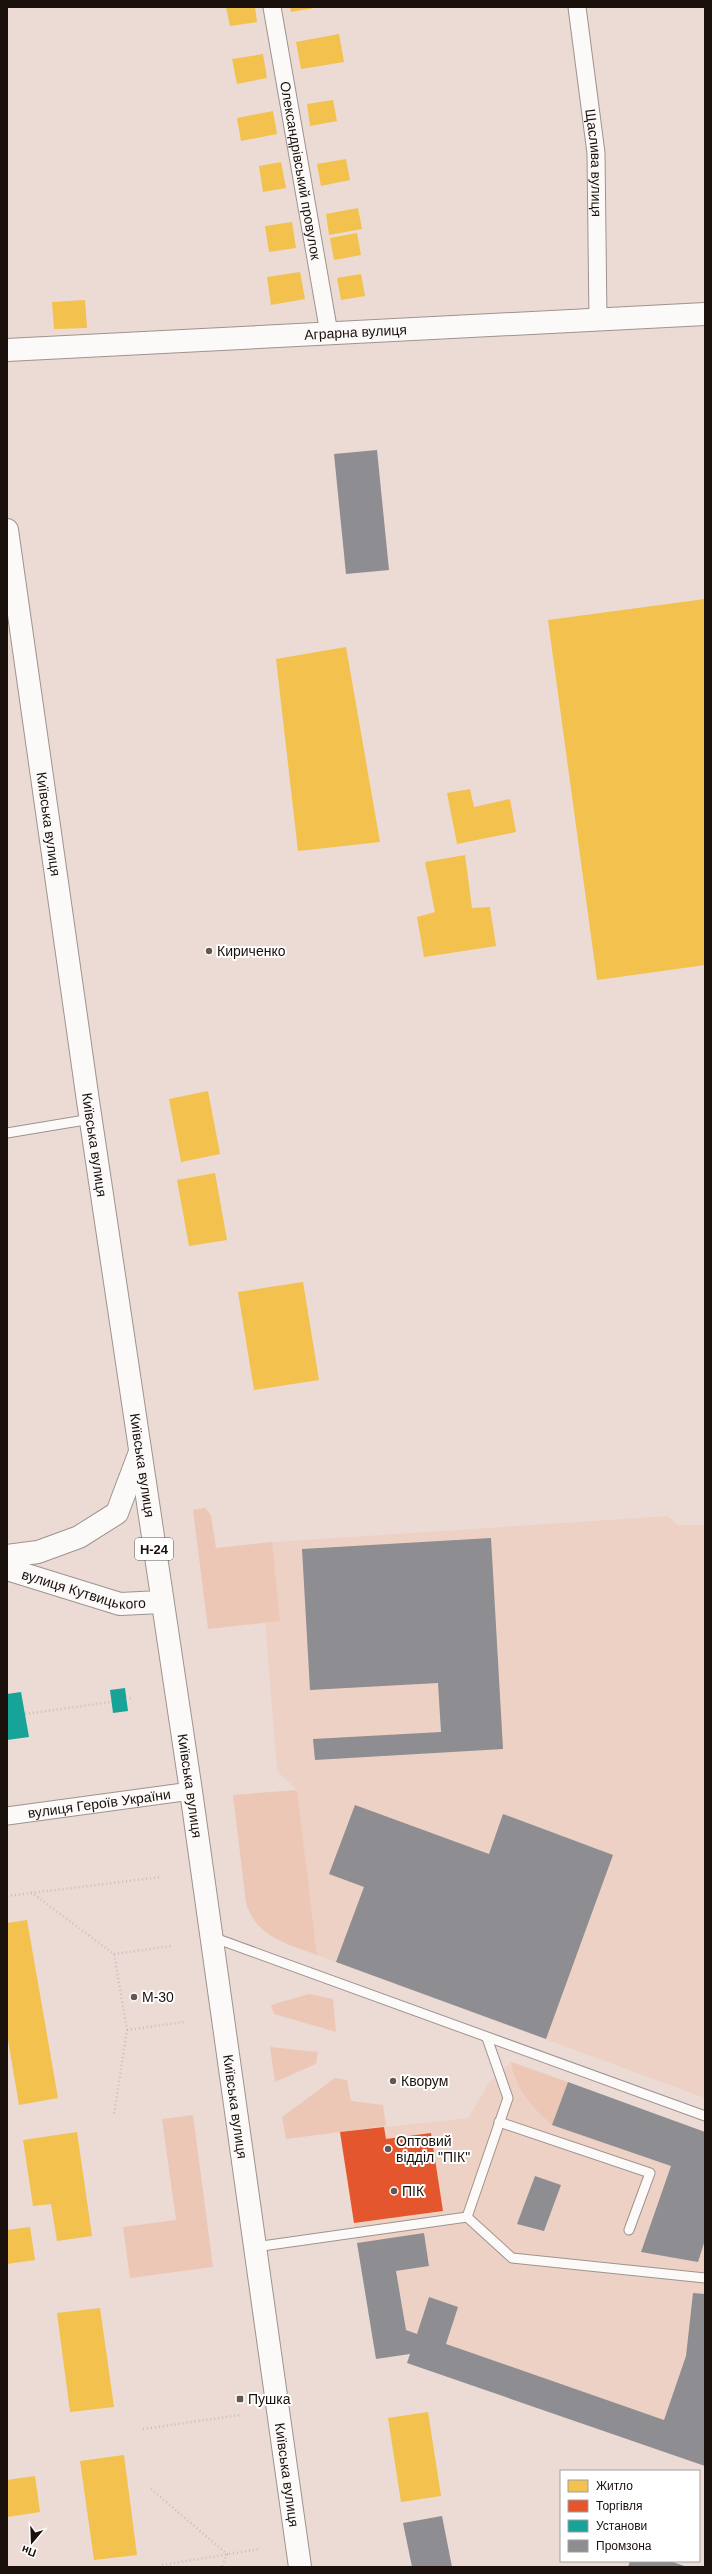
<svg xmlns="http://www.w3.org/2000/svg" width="712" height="2574" font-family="Arial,sans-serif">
<rect width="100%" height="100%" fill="#ebdbd4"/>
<g fill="#edd1c5">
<path d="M668,1516L678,1525H705V2098L317,1955L297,1790L277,1771L259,1543Z"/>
<path d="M511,2062L705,2132V2466L407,2363L417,2334L406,2330L396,2271L429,2266L424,2233L357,2243L340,2132L468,2118L489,2083Z"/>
</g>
<g fill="#ecc7b6">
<path d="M205,1508L211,1515L216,1548L272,1542L280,1621L208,1629L193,1510Z"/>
<path d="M297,1790L317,1955C286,1943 257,1938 246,1903L233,1795Z"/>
<path d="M309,1994L333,1999L336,2032L274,2014L271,2005Z"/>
<path d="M270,2047L318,2052L316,2064L275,2082Z"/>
<path d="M511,2062L568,2082L552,2125C532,2107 516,2090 511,2062Z"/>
<path d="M335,2078L347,2080L351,2101L383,2105L386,2126L286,2139L282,2117Z"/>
<path d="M193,2115L213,2267L130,2278L123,2227L176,2220L162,2119Z"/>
</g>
<g fill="#f2c14e">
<path d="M226,7H255L257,22L230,26Z"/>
<path d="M290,7H314V8L291,12Z"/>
<path d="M339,34L344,62L301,69L296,42Z"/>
<path d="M263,54L267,78L237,84L232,59Z"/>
<path d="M333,100L337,121L310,126L307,104Z"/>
<path d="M273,111L277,134L241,141L237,118Z"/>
<path d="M346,159L350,180L321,186L317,164Z"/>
<path d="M281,162L286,188L263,192L259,166Z"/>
<path d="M358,208L362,229L329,235L326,214Z"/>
<path d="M292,222L296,248L269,252L265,226Z"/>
<path d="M357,233L361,255L334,260L330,238Z"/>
<path d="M300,272L305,299L271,305L267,277Z"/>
<path d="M361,274L365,296L341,300L337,278Z"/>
<path d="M85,300L87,328L54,329L52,302Z"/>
<path d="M705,599V965L597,980L548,620Z"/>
<path d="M346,647L380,842L298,851L276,659Z"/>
<path d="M470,789L474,807L510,799L516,832L457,844L447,793Z"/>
<path d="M465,855L472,908L490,907L496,946L424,957L417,917L435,912L425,862Z"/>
<path d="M208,1091L220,1154L181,1162L169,1099Z"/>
<path d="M215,1173L227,1240L189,1246L177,1180Z"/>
<path d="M303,1282L319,1380L254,1390L238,1292Z"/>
<path d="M27,1920L58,2098L19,2105L7,2034V1923Z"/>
<path d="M77,2132L92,2236L57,2241L51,2204L33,2206L23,2140Z"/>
<path d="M30,2227L35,2260L7,2264V2230Z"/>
<path d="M100,2308L114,2407L70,2412L57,2313Z"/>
<path d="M428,2412L441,2496L401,2502L388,2418Z"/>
<path d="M124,2455L137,2555L94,2560L80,2461Z"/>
<path d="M35,2476L40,2512L7,2517V2480Z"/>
</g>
<path fill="#e4572e" d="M384,2127L386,2139L431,2133L443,2211L354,2223L340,2132Z"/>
<g fill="#17a398">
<path d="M125,1688L128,1711L113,1713L110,1690Z"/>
<path d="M21,1692L29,1737L7,1740V1694Z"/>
</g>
<g fill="#8d8d92">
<path d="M377,450L389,570L346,574L334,454Z"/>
<path d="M491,1538L503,1749L315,1760L313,1739L441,1732L438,1683L310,1690L302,1549Z"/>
<path d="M355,1805L489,1854L503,1814L613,1855L546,2039L336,1962L364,1887L329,1874Z"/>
<path d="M568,2082L705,2132V2240L698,2262L641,2252L671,2166L552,2125Z"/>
<path d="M535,2176L561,2185L544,2231L517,2224Z"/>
<path d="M424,2233L429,2266L396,2271L406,2330L417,2334L429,2297L458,2307L446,2344L664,2420L686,2356L693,2293L705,2294V2466L407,2363L410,2354L376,2359L357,2243Z"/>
<path d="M442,2516L452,2567H412L403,2523Z"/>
<path d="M630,2561H670L687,2567H628Z"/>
</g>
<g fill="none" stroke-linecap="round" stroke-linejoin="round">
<defs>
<g id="lane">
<path d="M7,1133L91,1119"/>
<path d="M212,1937L705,2116"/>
<path d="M499,2122L650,2173L629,2230"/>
<path d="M467,2217L512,2258L705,2278"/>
<path d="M255,2247L467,2217L508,2098L487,2038"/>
</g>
<g id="street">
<path id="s1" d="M272,7L329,333"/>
<path id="s2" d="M577,7L596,153L598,320"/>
<path id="s3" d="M7,1816L191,1791"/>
</g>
<g id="secondary">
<path id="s4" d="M7,350L705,314"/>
<path d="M7,1556L38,1552L79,1537L117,1513L140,1452"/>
<path id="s5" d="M7,1569L120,1604L161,1602"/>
</g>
<g id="primary">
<path id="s6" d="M7,530L88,1101L191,1791L300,2567"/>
</g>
</defs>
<use href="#lane" stroke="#9f938e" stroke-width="11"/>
<use href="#street" stroke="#9f938e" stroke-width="19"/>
<use href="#secondary" stroke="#9f938e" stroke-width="24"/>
<use href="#primary" stroke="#9f938e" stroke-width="24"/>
<g stroke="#c5c0be" stroke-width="2.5" stroke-dasharray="1 3" stroke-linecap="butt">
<path d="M126,1699L134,1698"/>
<path d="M25,1714L111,1702"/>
<path d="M31,1892L114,1954L127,2030L114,2114"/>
<path d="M7,1896L161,1877"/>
<path d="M114,1954L172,1946"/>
<path d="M127,2030L184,2022"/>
<path d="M143,2429L240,2415"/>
<path d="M151,2489L227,2554L222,2567"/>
<path d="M162,2565L260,2549"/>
</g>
<use href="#lane" stroke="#fcfaf9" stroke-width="9"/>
<use href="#street" stroke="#fcfaf9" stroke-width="17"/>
<use href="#secondary" stroke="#fcfaf9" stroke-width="22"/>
<use href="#primary" stroke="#fcfaf9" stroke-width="22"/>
</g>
<g fill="#635752" stroke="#fff" stroke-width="1.5">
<circle cx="209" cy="951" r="4"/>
<circle cx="134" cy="1997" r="4"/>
<circle cx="393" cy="2081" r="4"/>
<circle cx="388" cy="2149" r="4"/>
<circle cx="394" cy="2191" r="4"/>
<rect x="236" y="2395" width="8" height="8" rx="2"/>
</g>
<g text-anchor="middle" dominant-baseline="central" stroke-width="4" stroke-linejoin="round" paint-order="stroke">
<rect fill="#fff" stroke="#5f5855" stroke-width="1" x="135" y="1538" width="38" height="22" rx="3"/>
<g font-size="13" font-weight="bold" fill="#1a100c">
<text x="154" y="1549">Н-24</text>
</g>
<g font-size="14" fill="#1a100c" stroke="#fff">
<text stroke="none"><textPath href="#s2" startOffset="157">Щаслива вулиця</textPath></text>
<text stroke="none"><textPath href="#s1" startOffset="166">Олександрівський провулок</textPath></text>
<text stroke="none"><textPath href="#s4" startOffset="349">Аграрна вулиця</textPath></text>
<text stroke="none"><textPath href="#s6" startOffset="297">Київська вулиця</textPath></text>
<text stroke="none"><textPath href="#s6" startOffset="621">Київська вулиця</textPath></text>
<text stroke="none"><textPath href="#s6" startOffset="945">Київська вулиця</textPath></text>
<text stroke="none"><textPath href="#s5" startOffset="80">вулиця Кутвицького</textPath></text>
<text stroke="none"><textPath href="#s6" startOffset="1269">Київська вулиця</textPath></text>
<text stroke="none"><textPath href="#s3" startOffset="93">вулиця Героїв України</textPath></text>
<text stroke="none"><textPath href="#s6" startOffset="1593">Київська вулиця</textPath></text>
<text stroke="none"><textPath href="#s6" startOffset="1965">Київська вулиця</textPath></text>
</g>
<g font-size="14" fill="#1a100c" stroke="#fff" text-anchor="start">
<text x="217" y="951">Кириченко</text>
<text x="142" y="1997">М-30</text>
<text x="401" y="2081">Кворум</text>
<text x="396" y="2141">Оптовий<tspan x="396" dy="16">відділ "ПІК"</tspan></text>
<text x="402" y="2191">ПІК</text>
<text x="248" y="2399">Пушка</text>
</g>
</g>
<rect width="712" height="2574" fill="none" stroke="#1a100c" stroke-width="16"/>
<rect x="560" y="2470" width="140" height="92" fill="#ffffff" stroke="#a39f9e"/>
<rect x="568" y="2480" width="20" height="12" fill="#f2c14e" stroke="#a39f9e"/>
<text x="596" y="2490" font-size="12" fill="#1a100c">Житло</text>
<rect x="568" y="2500" width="20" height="12" fill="#e4572e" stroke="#a39f9e"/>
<text x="596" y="2510" font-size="12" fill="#1a100c">Торгівля</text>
<rect x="568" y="2520" width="20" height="12" fill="#17a398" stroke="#a39f9e"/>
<text x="596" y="2530" font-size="12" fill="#1a100c">Установи</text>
<rect x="568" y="2540" width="20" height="12" fill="#8d8d92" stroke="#a39f9e"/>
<text x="596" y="2550" font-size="12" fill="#1a100c">Промзона</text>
<g transform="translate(32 2542) rotate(199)" stroke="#ffffff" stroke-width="3" paint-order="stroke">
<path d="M0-3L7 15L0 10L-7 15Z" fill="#1a100c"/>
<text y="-6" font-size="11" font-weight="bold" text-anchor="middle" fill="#1a100c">Пн</text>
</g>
</svg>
